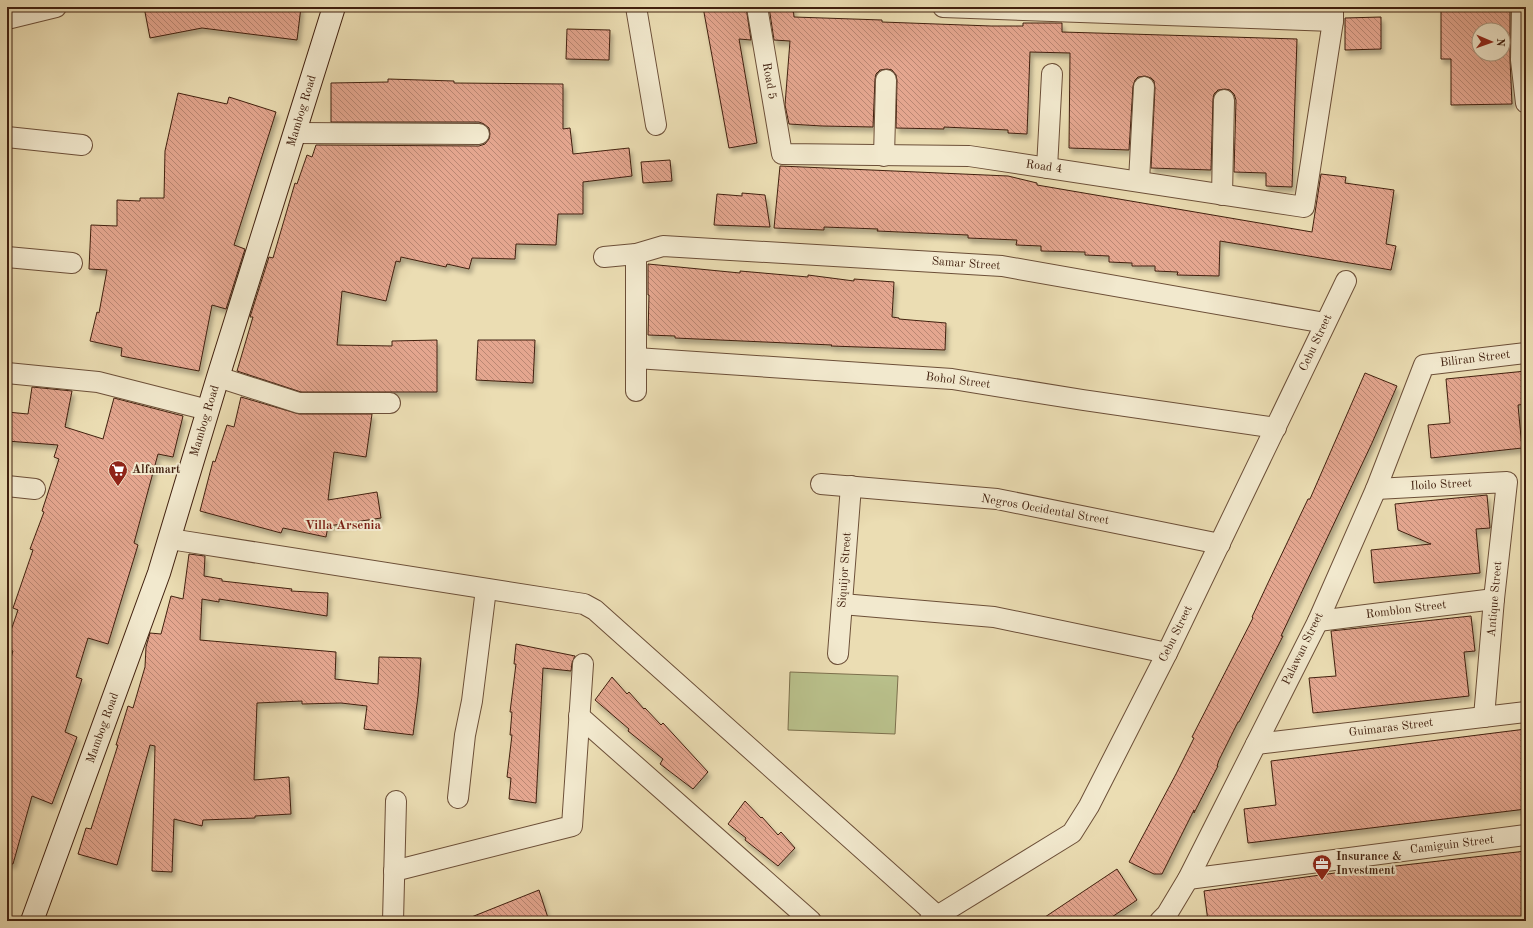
<svg xmlns="http://www.w3.org/2000/svg" width="1533" height="928" font-family="'Old Standard TT',serif">
<defs>
<pattern id="building-back-hatch" width="6" height="6" patternUnits="userSpaceOnUse"><rect width="6" height="6" fill="#e4a68f"/><path d="M-1 5l2 2M0 0l6 6M5-1l2 2" fill="none" stroke="#ba8773"/></pattern>
<filter id="shadow"><feDropShadow dx="2.5" dy="4.5" stdDeviation="2" flood-color="#0004"/></filter>
</defs>
<rect width="100%" height="100%" fill="#ebddb3"/>
<filter id="stains"><feTurbulence type="fractalNoise" baseFrequency=".005" numOctaves="4"/><feColorMatrix values="0 0 0 0 .2 0 0 0 0 .09 0 0 0 0 .02 0 0 0 .5 -.17"/></filter>
<radialGradient id="worn" r=".72"><stop offset=".6" stop-color="#630" stop-opacity="0"/><stop offset="1" stop-color="#630" stop-opacity=".3"/></radialGradient>
<path fill="#b9c08b" stroke="#7d704d" d="M790,672L898,676L895,734L788,730Z"/>
<g fill="url(#building-back-hatch)" stroke="#41200f" fill-rule="evenodd" filter="url(#shadow)">
<path d="M144,7H301L297,40L202,28L150,38Z"/>
<path d="M703,7H746L751,40L739,39L757,143L729,148Z"/>
<path d="M769,7H793L794,17L882,20V22L991,26H1023V23H1062V32L1297,39L1292,187L1266,186V173L1234,172L1236,100L1234,94L1230,90L1225,89L1218,90L1214,94L1213,99L1211,170L1151,168L1155,88L1154,81L1151,78L1145,76L1138,77L1135,80L1133,86L1129,150L1069,148L1070,53L1030,52L1027,134L1008,133V130L944,127V129L896,128L897,80L896,75L892,70L887,69L880,70L876,74L875,79L873,127L822,126L789,124L785,105L790,41L774,40Z"/>
<path d="M1441,7H1510V60L1512,104L1451,105V59H1441ZM1479,30H1503V54H1479Z"/>
<path d="M1381,17V49L1345,50V18Z"/>
<path d="M567,29L610,30L609,60L566,59Z"/>
<path d="M388,79L454,81V83L563,84V129L570,128L573,154L629,148L632,176L583,182V214H558L556,245L516,244L515,259L472,258L469,269L447,264L446,267L401,257L400,262L396,261L386,301L342,291L337,345L392,346V341L437,340V392H301L237,371L253,317H250L269,257L273,258L295,183L297,184L307,155L312,157L316,145L479,146L485,144L489,139L490,134L489,128L484,124L479,122H331V83L388,82Z"/>
<path d="M178,93L227,104L229,97L276,112L234,245L245,249L226,309L212,305L199,371L121,356L122,348L90,341L97,312L99,313L107,270L89,269L91,225L117,226V200L140,201V198H164L165,151Z"/>
<path d="M670,160L672,181L643,183L641,162Z"/>
<path d="M780,166L1008,176L1037,183V185L1312,232L1321,174L1346,177L1345,183L1394,190L1386,244L1396,246L1391,270L1220,241L1219,276L1177,275L1178,272L1155,271V266H1132V263L1109,262V256L1085,255V252L1041,251V246L1016,245L1017,240L968,238V235L877,231L878,229L824,227V230L774,228Z"/>
<path d="M742,193L765,195L770,227L714,225L717,194L742,196Z"/>
<path d="M648,264L740,273V271L808,277V275L854,281V279L894,282L892,317L899,318V319L946,323L945,350L831,346L832,345L675,338V336L648,335L649,295H648Z"/>
<path d="M478,340H535L533,383L476,380Z"/>
<path d="M1526,371V404L1518,405L1522,448L1431,458L1428,425L1450,423L1446,379Z"/>
<path d="M1365,373L1397,386L1372,443L1281,636H1283L1239,722H1238L1219,760L1217,766H1218L1194,813V810L1162,874H1154L1129,862L1176,774L1194,738L1192,737L1253,618L1252,617L1267,585L1308,499H1310Z"/>
<path d="M32,387L72,391L65,427L103,439L114,398L183,416L173,457L158,454L134,543L138,545L108,644L88,638L76,677L82,679L65,732L77,737L52,804L32,796L13,864L7,863V671L13,651L7,649V642L18,610L13,608L33,550L30,549L44,512L42,511L59,459L54,457L58,445L7,441V412L28,414Z"/>
<path d="M241,397L299,414H372L366,457L334,452L328,500L377,492L381,518L328,526L326,537L283,528L281,533L200,511L213,461L215,462L227,425L234,427Z"/>
<path d="M1487,495L1490,528L1476,529L1480,573L1374,583L1371,550L1431,544L1398,530L1395,504Z"/>
<path d="M189,554L205,556L204,576L222,579V581L292,589L291,591L328,593L327,616L219,599V602L202,599L200,640L336,652L335,679L378,684L379,657L421,658L418,696L413,735L364,729L367,706L341,703L302,704V701L257,703L254,780L289,777L291,814L255,816V818L203,820L202,826L174,819L172,872L152,871L155,746L150,745L117,865L78,854L86,828L91,829L118,745H116L128,706L133,708L145,667L146,647L150,633L161,634L171,596L183,599Z"/>
<path d="M1471,616L1475,651L1464,652L1469,696L1313,713L1309,678L1336,676L1331,631Z"/>
<path d="M516,644L575,656L572,663L571,671L543,668L536,803L509,799L511,778L507,777L512,735H510L512,712H510L516,664H514Z"/>
<path d="M612,677L627,694L629,692L644,709L645,708L661,725L663,723L708,772L693,789L660,764L663,759L628,731L629,729L595,700Z"/>
<path d="M1526,729V809L1248,843L1244,809L1276,805L1271,761Z"/>
<path d="M745,801L761,818L762,817L778,835L781,832L795,848L778,866L745,840L746,838L728,824Z"/>
<path d="M1526,851V921H1208L1204,891L1335,873Z"/>
<path d="M1117,869L1137,900L1106,921H1039Z"/>
<path d="M539,890L549,921H464V920Z"/>
</g>
<g fill="none" stroke-linecap="round" stroke-linejoin="round">
<defs>
<g id="street">
<path d="M636,7L656,125"/>
<path d="M757,7L782,154L969,156L1304,207L1333,21V7"/>
<path d="M943,7L1333,21"/>
<path d="M1522,7L1521,60L1526,103"/>
<path d="M7,19L56,7"/>
<path d="M295,133L479,134"/>
<path d="M7,137L82,145"/>
<path d="M884,156L886,80"/>
<path d="M1047,168L1052,74"/>
<path d="M1139,181L1144,87"/>
<path d="M1222,195L1224,100"/>
<path d="M636,254V391"/>
<path d="M7,257L72,263"/>
<path d="M604,257L636,254L663,246L1002,266L1325,323"/>
<path d="M636,358L952,379L1083,400L1276,428"/>
<path d="M7,373L98,382L208,410"/>
<path d="M218,377L299,403H390"/>
<path d="M821,484L997,499L1220,544"/>
<path d="M7,486L35,489"/>
<path d="M1376,489L1507,482L1494,599L1484,717"/>
<path d="M170,539L584,604L595,610L943,921"/>
<path d="M842,604L994,617L1167,653"/>
<path d="M1318,621L1494,599"/>
<path d="M838,654L851,486"/>
<path d="M579,716L811,921"/>
<path d="M1256,744L1526,712"/>
<path d="M458,798L465,735L472,701L486,589"/>
<path d="M394,871L572,826L583,664"/>
<path d="M1188,879L1526,835"/>
<path d="M393,921L396,801"/>
<path d="M929,921L1072,833L1089,806L1167,653L1346,281"/>
<path d="M1160,921L1167,914L1188,879L1318,621L1376,489L1424,365L1526,353"/>
</g>
<path id="secondary" d="M32,921L159,573L218,377L334,7"/>
</defs>
<use href="#street" stroke="#6c4f38" stroke-width="22"/>
<use href="#secondary" stroke="#41200f" stroke-width="24"/>
<use href="#street" stroke="#f2e9ce" stroke-width="20"/>
<use href="#secondary" stroke="#f2e9ce" stroke-width="22"/>
</g>
<defs>
<symbol id="supermarket-pin" viewBox="-11 -11 22 30"><path d="M0 17L-7.5 6A9.5 9.5 0 1 1 7.5 6Z" fill="#8f2418" stroke="#f2e9ce"/><path d="M-6-5.5h2.5l.6 2H6L4.5 2H-2.5L-4.4-4H-6ZM-1.5 3.2a1.3 1.3 0 1 0 .1 0ZM3 3.2a1.3 1.3 0 1 0 .1 0Z" fill="#fff"/></symbol>
<symbol id="office-pin" viewBox="-11 -11 22 30"><path d="M0 17L-7.5 6A9.5 9.5 0 1 1 7.5 6Z" fill="#8f2418" stroke="#f2e9ce"/><path d="M-6-3h4V-5.5h4V-3h4V5H-6ZM-1-4.5V-3h2v-1.5ZM-6 0V1H6V0Z" fill="#fff"/></symbol>
</defs>
<g fill-rule="evenodd">
<use href="#supermarket-pin" x="107" y="459" width="22" height="30"/>
<use href="#office-pin" x="1311" y="853" width="22" height="30"/>
</g>
<g text-anchor="middle" dominant-baseline="central" stroke-width="4" stroke-linejoin="round" paint-order="stroke">
<g font-size="12" fill="#41200f" stroke="#f2e9ce">
<text transform="translate(769 81) rotate(80)">Road 5</text>
<text transform="translate(302 111) rotate(-73)">Mambog Road</text>
<text transform="translate(1044 167) rotate(8)">Road 4</text>
<text transform="translate(966 264) rotate(4)">Samar Street</text>
<text transform="translate(1316 343) rotate(-65)">Cebu Street</text>
<text transform="translate(1475 359) rotate(-7)">Biliran Street</text>
<text transform="translate(958 381) rotate(7)">Bohol Street</text>
<text transform="translate(205 421) rotate(-73)">Mambog Road</text>
<text transform="translate(1441 485) rotate(-3)">Iloilo Street</text>
<text transform="translate(1045 510) rotate(10)">Negros Occidental Street</text>
<text transform="translate(845 570) rotate(-86)">Siquijor Street</text>
<text transform="translate(1495 599) rotate(-85)">Antique Street</text>
<text transform="translate(1406 610) rotate(-7)">Romblon Street</text>
<text transform="translate(1176 634) rotate(-64)">Cebu Street</text>
<text transform="translate(1303 649) rotate(-64)">Palawan Street</text>
<text transform="translate(103 728) rotate(-70)">Mambog Road</text>
<text transform="translate(1391 728) rotate(-7)">Guimaras Street</text>
<text transform="translate(1452 845) rotate(-7)">Camiguin Street</text>
</g>
<g font-size="12" font-weight="bold" fill="#41200f" stroke="#f2e9ce" text-anchor="start">
<text x="132" y="470">Alfamart</text>
<text x="1336" y="857">Insurance &amp;<tspan x="1336" dy="14">Investment</tspan></text>
</g>
<g font-size="13" font-weight="bold" fill="#7a1f14" stroke="#f2e9ce">
<text x="343" y="525">Villa Arsenia</text>
</g>
</g>
<rect width="1533" height="928" fill="none" stroke="#ebddb3" stroke-width="24"/>
<rect x="8" y="8" width="1517" height="912" fill="none" stroke="#41200f" stroke-width="2"/>
<rect x="12" y="12" width="1509" height="904" fill="none" stroke="#41200f"/>
<g transform="translate(1491 42) rotate(92)"><circle r="19" fill="#f2e9ce" stroke="#ab9982"/>
<path d="M0-3L7 15L0 10L-7 15Z" fill="#8f2418"/>
<text y="-6" font-size="11" font-weight="bold" text-anchor="middle" fill="#41200f">N</text>
</g>
<rect width="100%" height="100%" filter="url(#stains)"/>
<rect width="100%" height="100%" fill="url(#worn)"/>
</svg>
